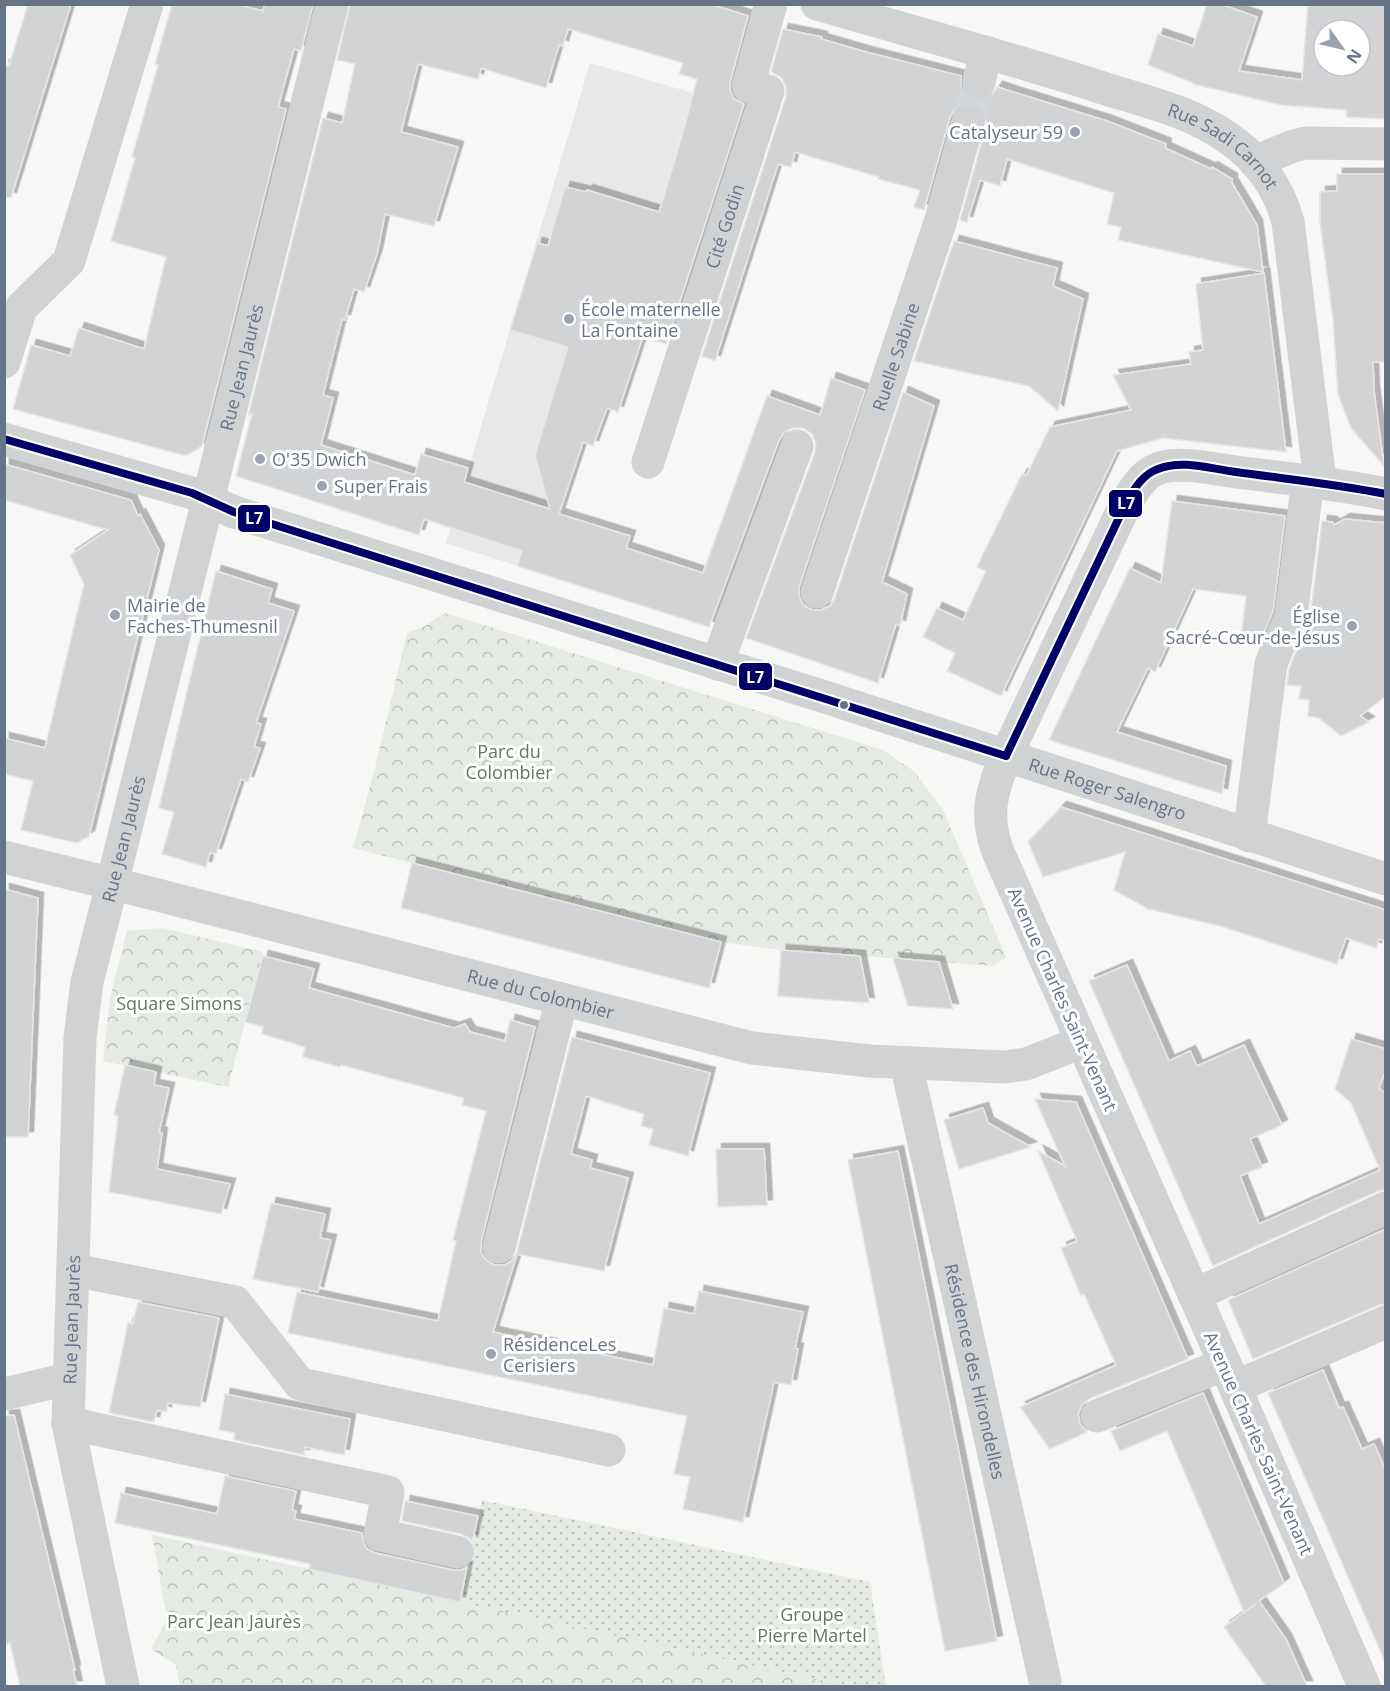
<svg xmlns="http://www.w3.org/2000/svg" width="1390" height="1691" font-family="'Open Sans',sans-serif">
<defs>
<pattern id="forest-crowns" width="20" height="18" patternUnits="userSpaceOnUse" patternTransform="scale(1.5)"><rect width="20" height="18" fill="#e6eae4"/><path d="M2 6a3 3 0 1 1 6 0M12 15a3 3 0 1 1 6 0" fill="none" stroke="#bec2bf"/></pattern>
<pattern id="garden-dots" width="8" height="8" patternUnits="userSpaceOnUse" patternTransform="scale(1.5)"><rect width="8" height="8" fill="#e6eae4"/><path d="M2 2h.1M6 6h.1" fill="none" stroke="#bec2bf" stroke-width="1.8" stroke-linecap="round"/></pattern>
<filter id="shadow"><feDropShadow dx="5.5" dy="-5.5" stdDeviation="0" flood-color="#0004"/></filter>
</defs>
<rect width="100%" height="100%" fill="#f7f7f6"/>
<path fill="#e7e9e9" d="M590,63L693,93L653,233L540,573L446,543Z"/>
<g fill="url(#forest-crowns)">
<path d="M445,613L883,750L914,771L943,810L1006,957L993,966L781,950L721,942L353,848L375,768L407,633L425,626Z"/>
<path d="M163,928L263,952L228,1087L103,1061L110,999L127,931Z"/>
<path d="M152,1535L849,1686H180L176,1665L151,1649L167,1619Z"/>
</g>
<path fill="url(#garden-dots)" d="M482,1500L870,1582L886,1686H849L460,1602Z"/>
<g fill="#d2d3d4" stroke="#e6e6e6" stroke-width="1.5" fill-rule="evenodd" filter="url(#shadow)">
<path d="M28,4H71L11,198L4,197V65L9,66Z"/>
<path d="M172,4H235L263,11L265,4H313L301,51L294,49L278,107L286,109L202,446L186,456L13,409L31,345L70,356L79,328L144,349L166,257L111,241L135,158L132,157L158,65L155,64Z"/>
<path d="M350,4H710L748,16L730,82V91L734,99L744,104L666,344L643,336L618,412L607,408L593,446L583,442L559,514L630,536L626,548L703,573L767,396L820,415L831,378L865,390L799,587V596L803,605L812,610H821L830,606L835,598L903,392L934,406L882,582L907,594L900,626L896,624L878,683L746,638L815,452L816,443L812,434L803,428H793L785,431L779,440L709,627L517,566L522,551L424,519L419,535L236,476L252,414L248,416L323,118L342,123L355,64L337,60ZM568,29L683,63L679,74L697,79L681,140L659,212L587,190L586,192L565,187L548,246L537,243L510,330L568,347L535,455L550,509L464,482L468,468L421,454L415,475L321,445L333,398L323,395L342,319L345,320L354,289L364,292L377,254L385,214L434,226L458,147L401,132L418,64L478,79L481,68L546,88L559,45L563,46Z"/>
<path d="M1207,4H1220L1257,17L1239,71L1302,80L1308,4H1386V119L1346,117L1347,110L1281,105L1193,84V83L1148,65L1158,34L1193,46ZM1324,30H1360V66H1324Z"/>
<path d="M783,29L822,37L821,39L866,52L961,76V88L966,95L974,100H985L992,95L997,87L1107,121L1166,144L1165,148L1211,169L1212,167L1232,179V183L1257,225L1263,272L1118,240L1121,227L1107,224L1114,193L1007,159L1000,186L980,180L967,222L960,220L986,126V117L981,108L972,104H964L955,108L950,117L924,210L914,207L920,190L878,179L879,177L795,152L791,167L778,164L715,361L702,356L786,97V87L782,78L771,72Z"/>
<path d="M1337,174H1386V362H1373L1374,391L1384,466L1351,428L1338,394L1333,320L1320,222V192L1337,191Z"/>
<path d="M954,241L1057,268L1053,286L1083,299L1058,411L1029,386L914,361Z"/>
<path d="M1264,273L1286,452L1163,438L1117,451L1001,696L947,671L955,653L923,637L937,608L963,620L986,571L977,567L1022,474L1026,476L1050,427L1131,410L1113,375L1191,364L1189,352L1203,350L1196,284Z"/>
<path d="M4,464L131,500L138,516L140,514L159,550L89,836L77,843L21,830L33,781L4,774V738L45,748L84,584L70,555L108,530L4,500Z"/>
<path d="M1172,501L1285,516L1273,611L1261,639L1241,637L1246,596L1193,589L1155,672L1148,668L1117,732L1226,766L1222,794L1049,740L1130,568L1161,583Z"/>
<path d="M1345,519L1386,523V696L1360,716L1369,722L1341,736L1319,718L1308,716L1309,700L1299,699L1301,686L1287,685L1289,669L1310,619L1322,521L1332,522L1334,525Z"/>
<path d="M216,571L272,589L268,603L294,611L256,723L261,724L254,747L260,748L248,782L241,779L216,854L210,853L206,867L162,854L174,812L159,808Z"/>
<path d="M1061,807L1386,910V941L1379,939L1376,948L1346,938L1337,964L1220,926L1148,909L1114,890L1125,852L1043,877L1028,842Z"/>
<path d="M412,863L721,942L709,988L401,908Z"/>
<path d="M4,889L38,898L28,1137H4Z"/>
<path d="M781,950L860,956L869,1003L778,996Z"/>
<path d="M263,956L314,969L309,988L454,1028L465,1024L470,1032L505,1041L510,1020L535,1027L481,1242V1253L486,1260L494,1265H505L513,1260L517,1252L572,1037L710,1073L688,1156L649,1145L653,1129L641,1126L644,1114L586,1096L571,1154L592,1160L590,1168L628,1178L604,1271L517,1254L493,1332L653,1365L664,1308L694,1314L699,1291L803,1312L795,1348L798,1349L791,1385L774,1382L743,1522L683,1509L690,1477L674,1474L687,1416L288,1333L297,1292L438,1321L456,1241L453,1240L486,1111L462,1105L464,1098L341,1065L340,1067L303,1057L305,1047L262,1034L263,1027L245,1022Z"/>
<path d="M893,958L939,962L953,1009L908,1006Z"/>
<path d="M1127,965L1169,1061L1190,1051L1197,1066L1244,1045L1282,1125L1250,1139L1262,1167L1240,1176L1259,1224L1380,1170L1351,1103L1335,1089L1351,1039L1386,1049V1069L1379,1088L1386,1094V1190L1378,1191L1213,1266L1089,981Z"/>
<path d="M125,1065L156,1072L154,1085L169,1088L159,1132L162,1133L157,1169L230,1184L221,1214L109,1192L118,1116L114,1115Z"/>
<path d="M1035,1099L1076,1102L1188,1359L1089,1399L1082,1405L1078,1414L1080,1424L1087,1432L1050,1449L1020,1407L1116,1365L1084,1294L1081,1296L1061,1248L1077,1241L1038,1151L1065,1166Z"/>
<path d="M983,1108L988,1123L1031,1147L959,1169L944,1120Z"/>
<path d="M716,1149H764L767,1205L718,1207Z"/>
<path d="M898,1151L997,1641L945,1651L848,1160Z"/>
<path d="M271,1203L325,1214L320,1238L331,1240L318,1292L253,1279Z"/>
<path d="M1386,1229V1304L1379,1305L1253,1359L1228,1300Z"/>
<path d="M138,1302L219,1318L200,1407L168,1403L166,1412L157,1410L154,1422L109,1413L128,1323L133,1324Z"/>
<path d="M1323,1370L1339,1408L1343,1407L1362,1449L1374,1444L1386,1471V1664L1268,1393Z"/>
<path d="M1203,1393L1284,1583L1259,1601L1286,1639L1307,1686H1266L1224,1627L1257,1603L1244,1612L1167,1431L1120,1451L1111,1431Z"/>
<path d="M225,1394L350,1419L344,1455L305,1447L304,1455L234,1440L235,1433L219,1430Z"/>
<path d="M14,1415L75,1670H73L77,1686H20L10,1643L4,1645V1416Z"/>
<path d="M225,1476L296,1491L292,1510L296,1511L294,1519L362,1533L363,1542L367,1549L375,1553L453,1570H462L467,1567L460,1602L309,1569L310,1564L115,1523L121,1493L217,1514Z"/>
<path d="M405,1501L478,1516L472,1542L469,1538L461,1534L402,1521Z"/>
</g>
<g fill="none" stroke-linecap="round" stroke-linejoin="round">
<path stroke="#d3d6da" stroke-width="33" stroke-dasharray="33 16" stroke-linecap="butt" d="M968,122L979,82"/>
<g stroke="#d1d2d3" stroke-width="33">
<path id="s1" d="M817,4C913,32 1011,58 1106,89C1148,102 1192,112 1228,138C1258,158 1279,188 1288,222L1320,481"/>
<path d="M979,82L986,52"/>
<path d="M1255,162L1293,146L1306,143L1386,144"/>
<path d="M4,362L21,308L69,261L147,4"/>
<path id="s2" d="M4,439L192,493L234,512L828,698L1386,879"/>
<path id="s3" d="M648,462L768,91L748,86L771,4"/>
<path id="s4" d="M817,592L940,223L968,122"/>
<path d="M717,664L797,446"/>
<path d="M1249,836L1271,664L1291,616L1308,480"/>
<path id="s5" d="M4,857L146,892L752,1048L870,1061L1004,1067L1026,1064L1082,1042"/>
<path id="s6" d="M906,1063L1045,1681"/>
<path d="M499,1247L562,999"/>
<path d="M73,1270L235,1302L300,1384L609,1450"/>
<path d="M1194,1295L1386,1208"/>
<path d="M1235,1387L1386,1322"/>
<path d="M4,1394L68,1379"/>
<path d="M1097,1416L1225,1364"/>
<path d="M68,1423L388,1492L380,1535L457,1552"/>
<path id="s7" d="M123,1686L68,1423L80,1038L87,982L112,884L332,4"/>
<path d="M1364,1686L1225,1364L999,854C984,817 991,791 1006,756L1127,501C1136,487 1145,471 1163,467C1185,462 1213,469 1236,472C1286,478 1336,484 1386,494"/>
</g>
<defs>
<g id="bus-1">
<path d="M4,439L192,493L234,512L1006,756"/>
<path d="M1006,756L1127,501C1135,488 1143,474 1158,469C1182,459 1211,469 1236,472C1286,479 1336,484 1386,494"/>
</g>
</defs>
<use href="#bus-1" stroke="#fff" stroke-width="12"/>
<use href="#bus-1" stroke="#006" stroke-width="8"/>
</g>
<g fill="#99a2ae" stroke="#fff" stroke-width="2">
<circle cx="1075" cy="132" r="6"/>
<circle cx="569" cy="319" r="6"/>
<circle cx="260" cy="459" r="6"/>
<circle cx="322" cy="486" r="6"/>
<circle cx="115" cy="615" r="6"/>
<circle cx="1352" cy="626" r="6"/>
<circle cx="491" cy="1354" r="6"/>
</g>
<circle fill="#667488" stroke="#fff" stroke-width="2" cx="844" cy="705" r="5"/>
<g text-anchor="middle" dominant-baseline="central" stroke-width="6" stroke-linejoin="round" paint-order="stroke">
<g font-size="18" fill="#667488" stroke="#fff" text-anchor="start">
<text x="1063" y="132" text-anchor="end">Catalyseur 59</text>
<text x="581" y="309">École maternelle<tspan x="581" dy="21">La Fontaine</tspan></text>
<text x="272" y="459">O'35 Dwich</text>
<text x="334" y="486">Super Frais</text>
<text x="127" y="605">Mairie de<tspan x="127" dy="21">Faches-Thumesnil</tspan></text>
<text x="1340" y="616" text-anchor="end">Église<tspan x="1340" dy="21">Sacré-Cœur-de-Jésus</tspan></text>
<text x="503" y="1344">RésidenceLes<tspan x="503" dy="21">Cerisiers</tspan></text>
</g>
<g font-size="18" fill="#667488" stroke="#fff">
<text stroke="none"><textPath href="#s1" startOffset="434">Rue Sadi Carnot</textPath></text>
<text stroke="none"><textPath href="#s3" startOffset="248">Cité Godin</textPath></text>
<text stroke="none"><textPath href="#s4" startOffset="248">Ruelle Sabine</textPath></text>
<text stroke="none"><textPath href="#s7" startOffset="1344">Rue Jean Jaurès</textPath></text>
<text stroke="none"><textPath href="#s2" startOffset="1158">Rue Roger Salengro</textPath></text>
<text stroke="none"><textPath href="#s7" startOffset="858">Rue Jean Jaurès</textPath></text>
<text stroke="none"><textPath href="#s5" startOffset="554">Rue du Colombier</textPath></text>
<text transform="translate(1063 999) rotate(66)">Avenue Charles Saint-Venant</text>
<text stroke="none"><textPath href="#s7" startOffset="372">Rue Jean Jaurès</textPath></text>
<text stroke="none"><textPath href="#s6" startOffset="316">Résidence des Hirondelles</textPath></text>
<text transform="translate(1259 1443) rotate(66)">Avenue Charles Saint-Venant</text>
</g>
<g font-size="18" fill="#637961" stroke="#fff">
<text x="509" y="751">Parc du<tspan x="509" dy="21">Colombier</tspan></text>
<text x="179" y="1003">Square Simons</text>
<text x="812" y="1614">Groupe<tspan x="812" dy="21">Pierre Martel</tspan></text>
<text x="234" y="1621">Parc Jean Jaurès</text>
</g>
</g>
<g stroke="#fff" stroke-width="2">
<rect x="1108" y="489" width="35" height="29" rx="6" fill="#006"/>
<rect x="237" y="504" width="34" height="29" rx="6" fill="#006"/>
<rect x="738" y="662" width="35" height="29" rx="6" fill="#006"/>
</g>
<g font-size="16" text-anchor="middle" font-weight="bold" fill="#fff">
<text x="1126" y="509">L7</text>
<text x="254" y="524">L7</text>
<text x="755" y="683">L7</text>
</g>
<rect width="1390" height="1691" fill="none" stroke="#667488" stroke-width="12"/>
<g transform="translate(1342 48) rotate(124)"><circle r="28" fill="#ffffff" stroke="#c2c7cf" stroke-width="1.5"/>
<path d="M0-4.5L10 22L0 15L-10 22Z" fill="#99a2ae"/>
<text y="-9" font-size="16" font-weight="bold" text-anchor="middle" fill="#667488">N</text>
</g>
</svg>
